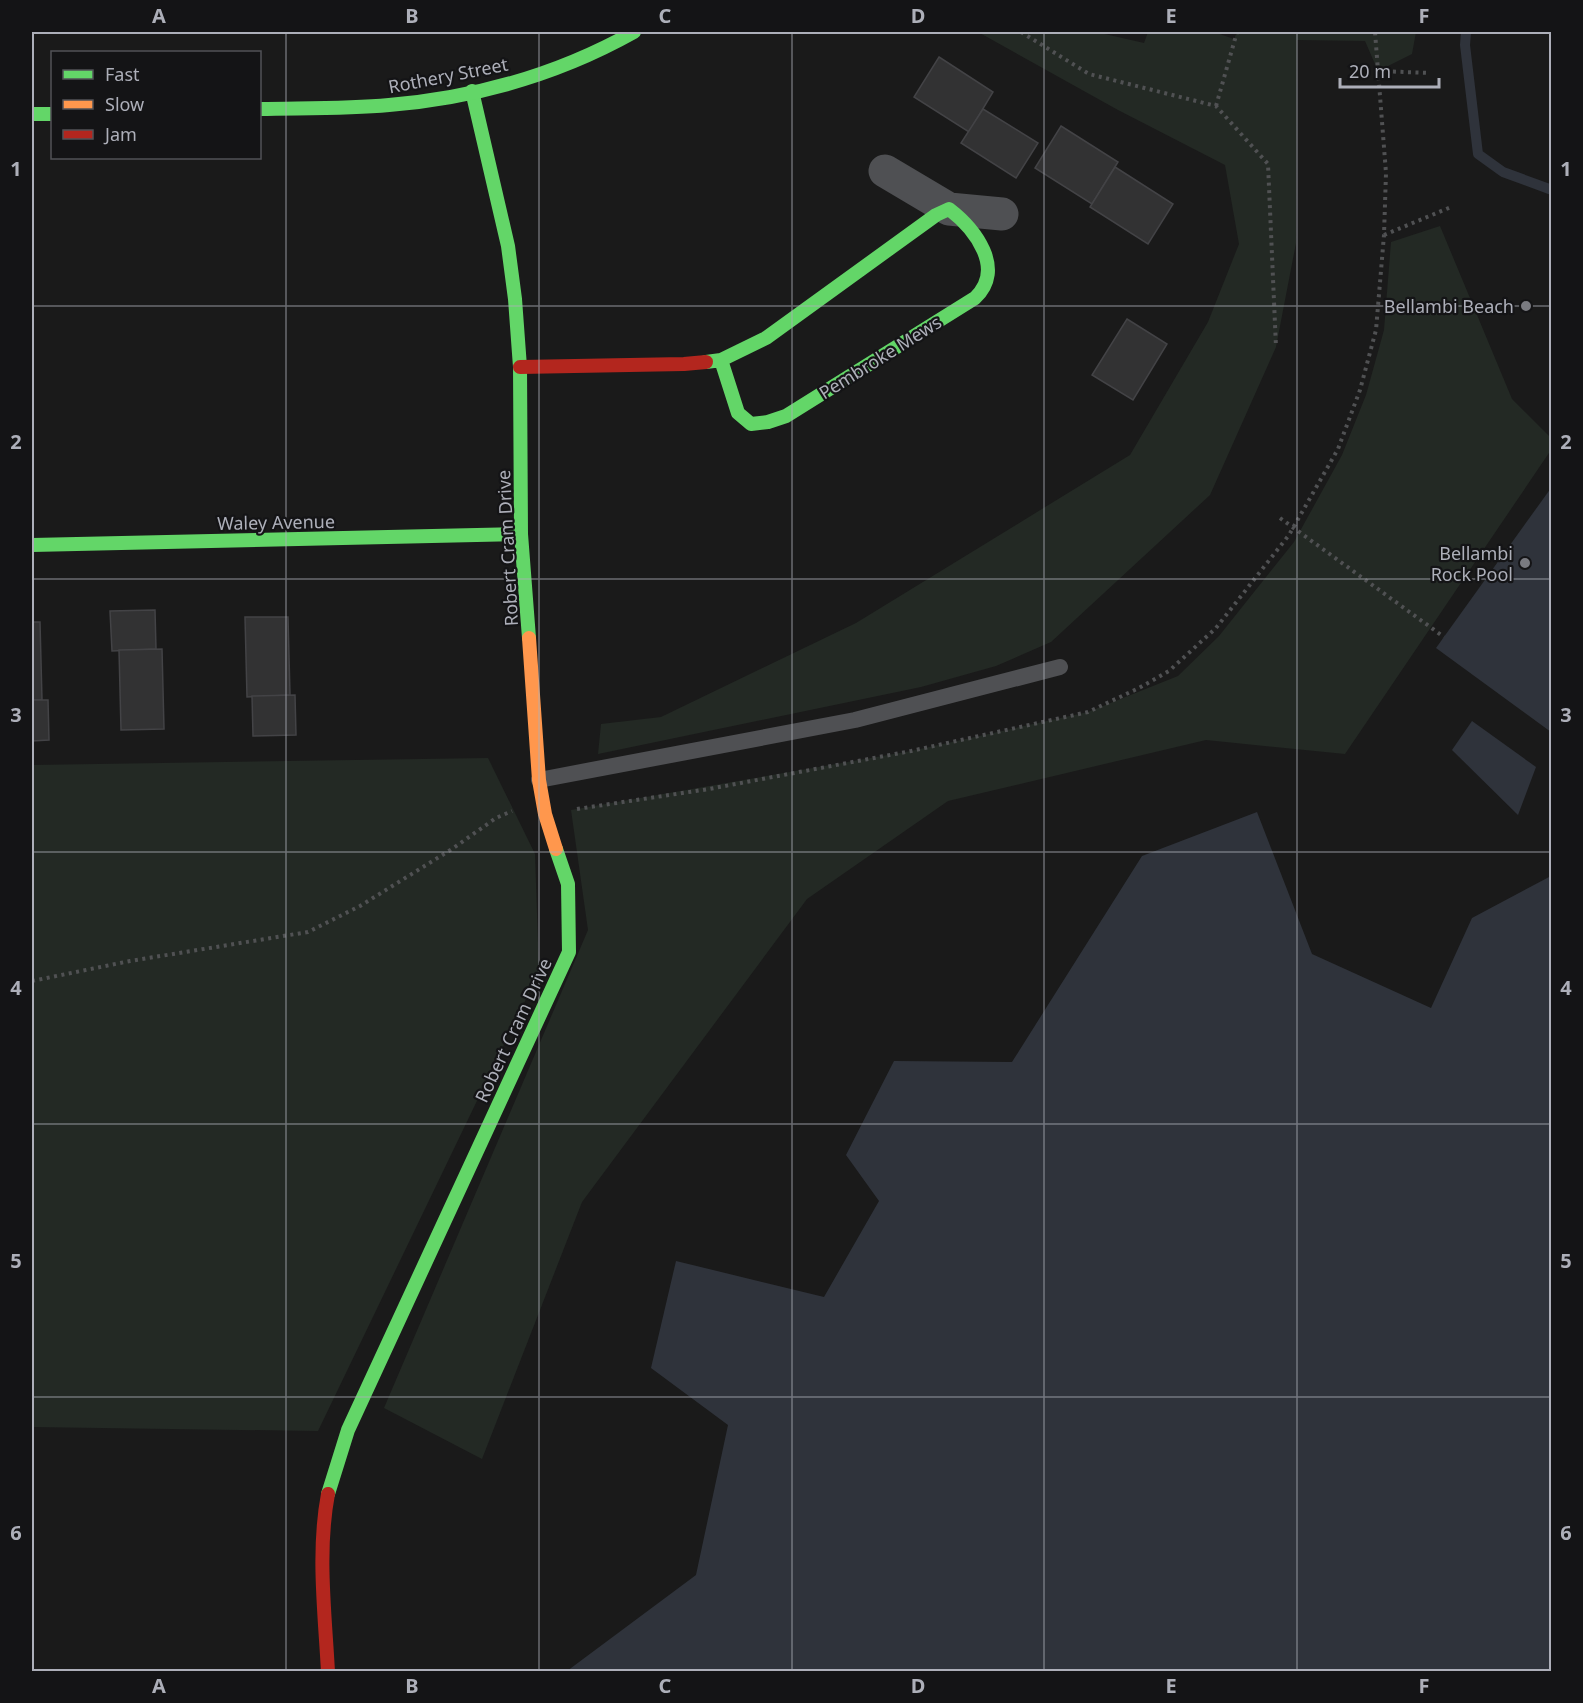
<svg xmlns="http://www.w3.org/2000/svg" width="1583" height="1703" font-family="'Noto Sans',sans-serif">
<rect width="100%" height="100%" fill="#1a1a1a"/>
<g fill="#232924">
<path d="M978,32H1096L1144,43L1148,32H1214L1234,39L1237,32H1416L1412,54L1378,71L1365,41L1297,40L1296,243L1276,347L1210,495L1051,642L996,666L921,687L598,754L601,724L661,717L856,623L1130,455L1208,322L1239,244L1225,165L1118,110Z"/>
<path d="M1440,226L1512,399L1551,438V450L1345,754L1206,740L948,801L807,899L582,1202L482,1459L384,1408L588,930L571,810L911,751L1088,712L1178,676L1219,636L1294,542L1342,455L1366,395L1384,330L1391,242Z"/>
<path d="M488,758L535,854L539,972L318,1431L32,1427V765Z"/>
</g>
<g fill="#2f333b">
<path d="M1551,488L1552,732H1551L1436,648Z"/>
<path d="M1472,721L1536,767L1518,815L1452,750Z"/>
<path d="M1257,812L1312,954L1431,1008L1472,918L1551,876V1671H567L696,1575L728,1425L651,1368L676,1261L824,1297L879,1201L846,1155L894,1061L1012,1062L1142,856Z"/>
</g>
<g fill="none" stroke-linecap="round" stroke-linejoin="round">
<path stroke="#2f333b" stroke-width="10" d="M1466,32L1465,45L1478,154L1503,172L1552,190"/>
</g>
<g fill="#323233" stroke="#434346" stroke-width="1.5">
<path d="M939,57L993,92L969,132L914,97Z"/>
<path d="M983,109L1038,143L1016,178L961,143Z"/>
<path d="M1061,126L1118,162L1092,204L1035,168Z"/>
<path d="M1115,167L1173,204L1148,244L1090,207Z"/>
<path d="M1127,319L1167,344L1133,400L1092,375Z"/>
<path d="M155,610L156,649L112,651L110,611Z"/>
<path d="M245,617H288L290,695L247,697Z"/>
<path d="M32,622H40L42,700H32Z"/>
<path d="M162,649L164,729L121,730L119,650Z"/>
<path d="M295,695L296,735L253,736L252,696Z"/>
<path d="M32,700H48L49,740L32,741Z"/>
</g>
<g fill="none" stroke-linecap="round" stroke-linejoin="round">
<g stroke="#505153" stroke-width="4" stroke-dasharray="3 4.5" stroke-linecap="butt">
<path d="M1021,32L1089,74L1216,106L1268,164L1276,347"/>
<path d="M1378,71L1430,73"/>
<path d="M1216,106L1237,32"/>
<path d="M1384,235L1451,207"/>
<path d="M1280,518L1444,637"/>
<path d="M577,809L709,789L911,751L1088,712L1139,688L1169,671L1216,628L1289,535L1338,449L1360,390L1376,330L1384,235L1386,173L1375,32"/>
<path d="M32,981L130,961L308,932L360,906L452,849L496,818L512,811"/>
</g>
<path stroke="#4f5053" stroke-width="16" d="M539,780L855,720L1060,667"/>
<path stroke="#4f5053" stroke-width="33" d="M885,171L949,209L1002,214"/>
<g stroke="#63d668" stroke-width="14">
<path d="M472,91L508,246L515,299L520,367L521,534L529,638"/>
<path d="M260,109C303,108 346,109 389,105C474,98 559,74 634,32"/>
<path d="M32,114H52"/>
<path d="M706,362L721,360L766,338L936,215L949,209C975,229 1006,269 975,298L786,416L768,422L751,424L738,413L721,360"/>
<path d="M32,545L521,534"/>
<path d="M328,1494L348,1430L569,952L568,884L556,849"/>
</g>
<path stroke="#ff974d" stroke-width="14" d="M529,638L539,780L545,814L556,849"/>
<g stroke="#b3261e" stroke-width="14">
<path d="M520,367L684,364L706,362"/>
<path d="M328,1672C325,1614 317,1552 328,1494"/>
</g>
</g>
<path fill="none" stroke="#adafb9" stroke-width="1.5" stroke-opacity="0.55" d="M286,32V1672M539,32V1672M792,32V1672M1044,32V1672M1297,32V1672M32,306H1552M32,579H1552M32,852H1552M32,1124H1552M32,1397H1552"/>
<g fill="#7a7b81" stroke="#141416" stroke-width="2">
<circle cx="1526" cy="306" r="6"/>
<circle cx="1525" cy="563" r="6"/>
</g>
<g text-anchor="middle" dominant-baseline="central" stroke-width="4.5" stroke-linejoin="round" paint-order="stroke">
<g font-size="18" fill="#adafb9" stroke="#141416">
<text transform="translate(448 75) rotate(-11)">Rothery Street</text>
<text transform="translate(880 357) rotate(-32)">Pembroke Mews</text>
<text transform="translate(276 522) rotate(-1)">Waley Avenue</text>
<text transform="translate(507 548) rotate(-93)">Robert Cram Drive</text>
<text transform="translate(513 1030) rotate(-65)">Robert Cram Drive</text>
</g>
<g font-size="18" fill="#adafb9" stroke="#141416" text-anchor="end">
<text x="1514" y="306">Bellambi Beach</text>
<text x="1513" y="553">Bellambi<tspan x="1513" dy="21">Rock Pool</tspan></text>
</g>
</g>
<rect width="1583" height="1703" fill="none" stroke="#141416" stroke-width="66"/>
<rect x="51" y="51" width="210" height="108" fill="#141416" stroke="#515257" stroke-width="1.5"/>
<rect x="63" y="70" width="30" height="9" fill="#63d668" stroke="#515257" stroke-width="1.5"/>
<text x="105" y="81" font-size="18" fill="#adafb9">Fast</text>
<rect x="63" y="100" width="30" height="9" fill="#ff974d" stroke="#515257" stroke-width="1.5"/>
<text x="105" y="111" font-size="18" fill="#adafb9">Slow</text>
<rect x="63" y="130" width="30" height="9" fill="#b3261e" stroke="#515257" stroke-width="1.5"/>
<text x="105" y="141" font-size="18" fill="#adafb9">Jam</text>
<path d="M1340 78v9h99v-9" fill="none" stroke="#adafb9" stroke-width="3"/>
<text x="1349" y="78" font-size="18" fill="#adafb9" stroke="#141416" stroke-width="4.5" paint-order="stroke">20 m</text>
<rect x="33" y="33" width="1517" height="1637" fill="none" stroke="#adafb9" stroke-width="2"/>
<g font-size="20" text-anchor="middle" font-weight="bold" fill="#adafb9">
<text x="159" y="23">A</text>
<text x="412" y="23">B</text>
<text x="665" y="23">C</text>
<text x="918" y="23">D</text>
<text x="1171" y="23">E</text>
<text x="1424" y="23">F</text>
<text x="16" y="176">1</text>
<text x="1566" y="176">1</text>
<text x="16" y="449">2</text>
<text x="1566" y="449">2</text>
<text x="16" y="722">3</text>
<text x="1566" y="722">3</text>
<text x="16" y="995">4</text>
<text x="1566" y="995">4</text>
<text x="16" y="1268">5</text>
<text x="1566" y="1268">5</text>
<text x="16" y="1540">6</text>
<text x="1566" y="1540">6</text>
<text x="159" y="1693">A</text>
<text x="412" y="1693">B</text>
<text x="665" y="1693">C</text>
<text x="918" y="1693">D</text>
<text x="1171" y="1693">E</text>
<text x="1424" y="1693">F</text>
</g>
</svg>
